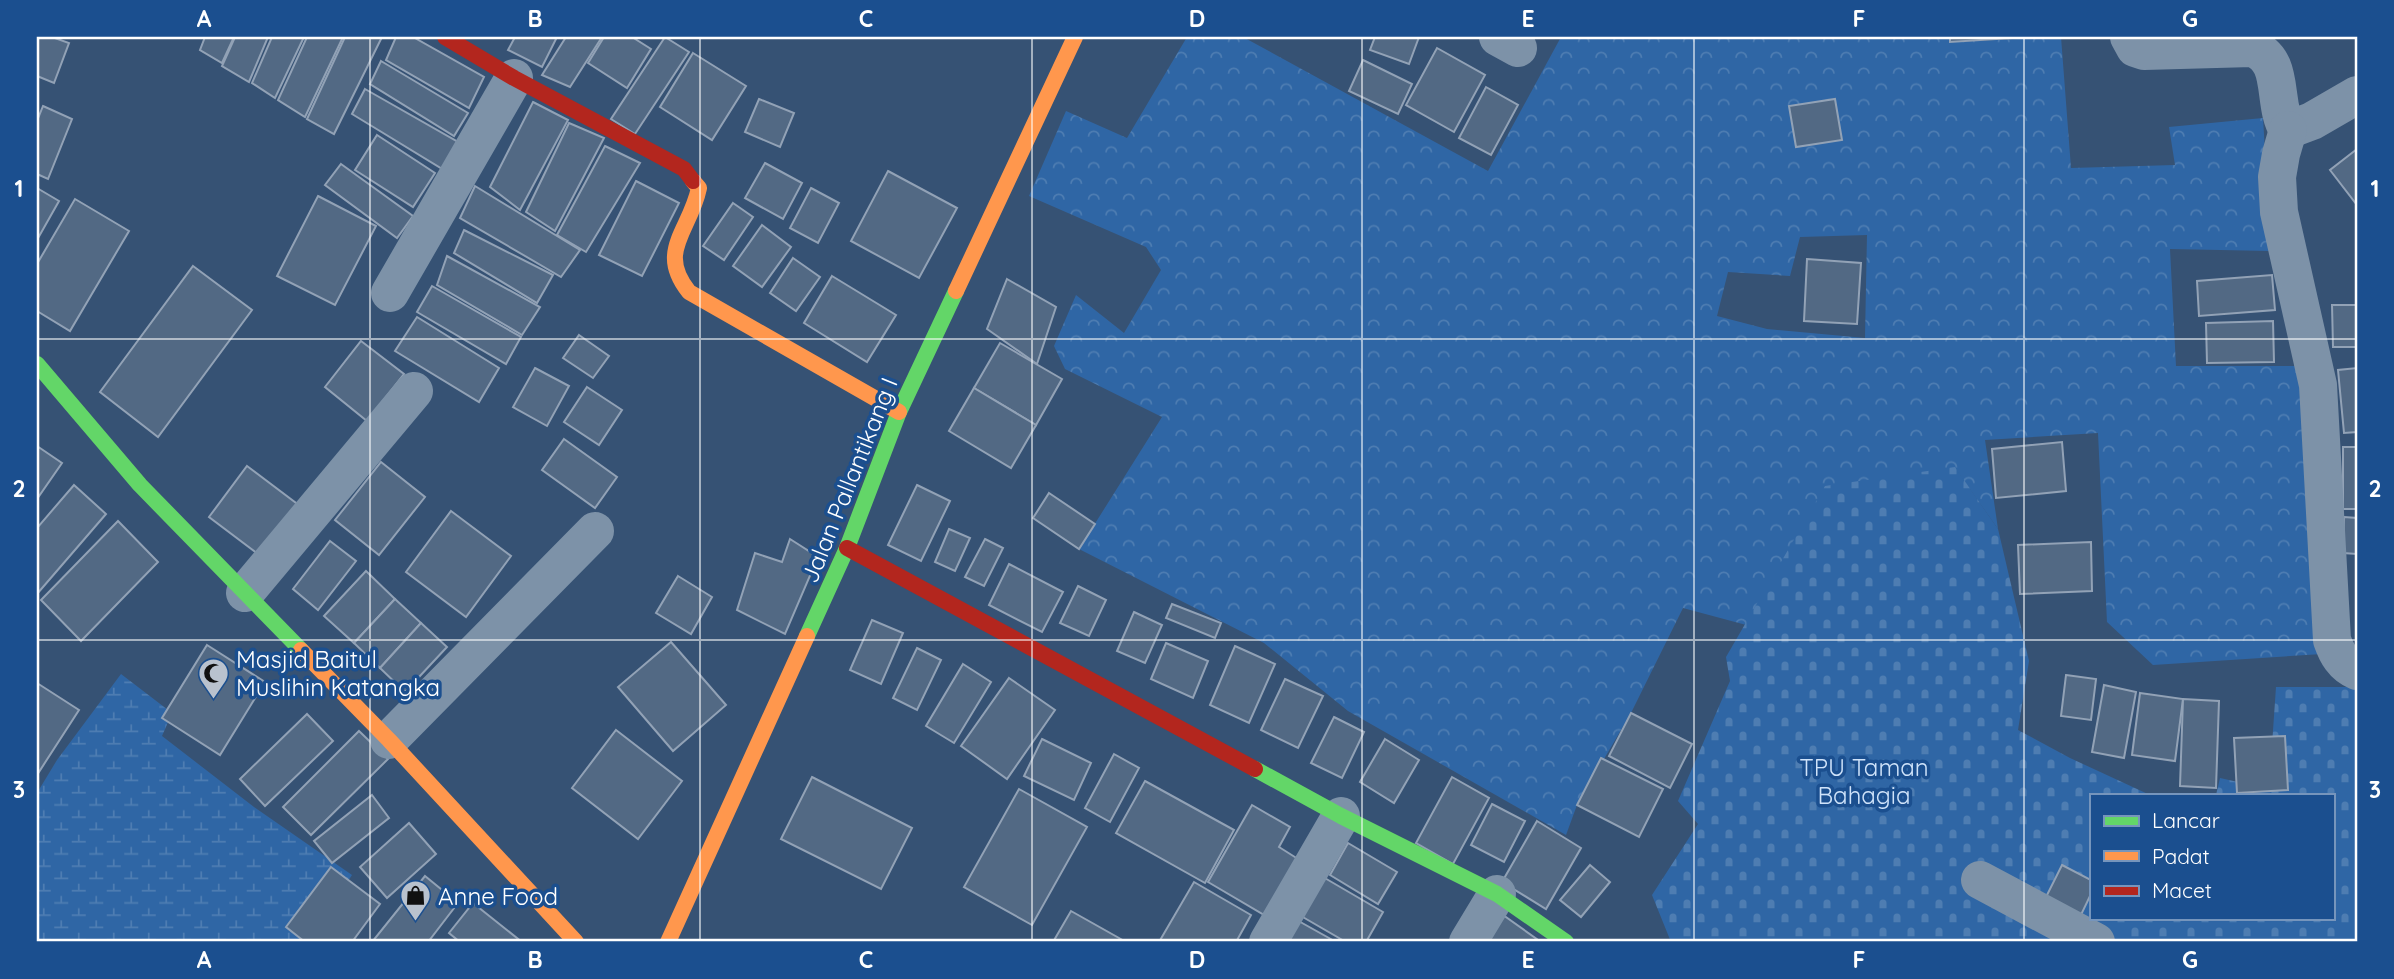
<svg xmlns="http://www.w3.org/2000/svg" width="2394" height="979" font-family="Quicksand,sans-serif">
<defs>
<pattern id="forest-crowns" width="20" height="18" patternUnits="userSpaceOnUse" patternTransform="scale(1.75)"><rect width="20" height="18" fill="#2f66a5"/><path d="M2 6a3 3 0 1 1 6 0M12 15a3 3 0 1 1 6 0" fill="none" stroke="#4e7db2"/></pattern>
<pattern id="wetland-marsh" width="20" height="14" patternUnits="userSpaceOnUse" patternTransform="scale(1.75)"><rect width="20" height="14" fill="#2f66a5"/><path d="M1 5h8M5 5V1M11 12h8M15 12V8" fill="none" stroke="#4e7db2"/></pattern>
<pattern id="cemetery-stones" width="16" height="16" patternUnits="userSpaceOnUse" patternTransform="scale(1.75)"><rect width="16" height="16" fill="#2f66a5"/><path d="M2 7V4a2 2 0 0 1 4 0v3zM10 15v-3a2 2 0 0 1 4 0v3z" fill="#4e7db2"/></pattern>
</defs>
<rect width="100%" height="100%" fill="#365274"/>
<path fill="url(#forest-crowns)" fill-rule="evenodd" d="M1187,37H1243L1488,171L1561,37H1950L1951,42L2061,37L2071,168L2175,165L2169,127L2263,118L2271,251L2170,249L2176,366H2301L2322,654L2153,665L2107,622L2098,433L1985,440L1998,529L1955,468L1750,626L1683,608L1631,713L1577,805L1566,835L1348,711L1264,643L1079,549L1162,417L1065,369L1054,346L1076,295L1124,333L1161,270L1146,247L1029,196L1066,111L1127,138ZM1867,235L1865,338L1767,329L1717,316L1728,272L1790,276L1800,237Z"/>
<path fill="url(#wetland-marsh)" d="M121,674L172,713L162,736L254,807L352,875L308,942H37V793L57,760Z"/>
<path fill="url(#cemetery-stones)" d="M1955,467L1998,529L2029,661L2018,730L2070,758L2150,795H2091V918H2333V795H2216L2220,778L2269,789L2276,687H2357V942H1671L1652,895L1698,824L1678,801L1730,681L1726,657L1825,486Z"/>
<g fill="#526984" stroke="#92a2b6" stroke-width="2">
<path d="M37,37H52L69,43L54,83L37,76Z"/>
<path d="M205,37H234L222,63L200,50Z"/>
<path d="M235,37H268L249,82L222,66Z"/>
<path d="M272,37H304L275,98L252,83Z"/>
<path d="M307,37H343L305,117L278,100Z"/>
<path d="M345,37H382L334,134L307,119Z"/>
<path d="M396,37H413L484,77L469,108L386,60Z"/>
<path d="M515,37H557L542,67L508,50Z"/>
<path d="M566,37H602L570,87L542,75Z"/>
<path d="M604,37H632L651,49L627,88L588,63Z"/>
<path d="M665,37L689,52L635,134L611,119Z"/>
<path d="M1375,37H1419L1409,64L1370,50Z"/>
<path d="M1950,37H2028L1950,42Z"/>
<path d="M1437,48L1485,75L1454,132L1406,105Z"/>
<path d="M693,53L746,86L712,140L660,107Z"/>
<path d="M1363,60L1412,84L1398,114L1349,91Z"/>
<path d="M381,61L468,113L454,136L370,84Z"/>
<path d="M1486,87L1518,105L1491,155L1459,138Z"/>
<path d="M365,89L458,142L444,170L352,114Z"/>
<path d="M759,99L794,113L780,147L745,132Z"/>
<path d="M1835,99L1842,140L1796,147L1789,106Z"/>
<path d="M533,102L568,120L520,210L490,187Z"/>
<path d="M43,106L72,119L48,179L37,174V121Z"/>
<path d="M569,123L604,138L555,231L526,212Z"/>
<path d="M377,135L435,173L413,207L355,170Z"/>
<path d="M605,146L640,163L586,252L557,235Z"/>
<path d="M2357,149V205L2330,170Z"/>
<path d="M765,163L802,183L783,219L745,198Z"/>
<path d="M341,164L413,216L397,238L325,185Z"/>
<path d="M888,171L957,208L919,278L851,241Z"/>
<path d="M636,181L679,203L642,276L599,255Z"/>
<path d="M475,186L580,250L561,277L460,218Z"/>
<path d="M37,188L59,201L37,240Z"/>
<path d="M811,188L839,203L818,243L790,228Z"/>
<path d="M318,196L376,226L335,305L277,276Z"/>
<path d="M75,199L129,231L70,331L37,311V264Z"/>
<path d="M733,203L753,217L724,260L703,246Z"/>
<path d="M762,225L791,247L762,287L733,266Z"/>
<path d="M464,230L553,275L537,303L454,253Z"/>
<path d="M447,256L540,307L522,335L437,285Z"/>
<path d="M793,258L820,277L796,311L770,293Z"/>
<path d="M1807,259L1861,263L1857,324L1804,321Z"/>
<path d="M193,266L252,310L158,437L100,392Z"/>
<path d="M2272,275L2275,310L2199,316L2197,281Z"/>
<path d="M832,276L896,315L867,362L804,323Z"/>
<path d="M1007,279L1056,307L1037,364L987,329Z"/>
<path d="M432,286L521,337L506,364L417,312Z"/>
<path d="M2332,305H2357V347H2333Z"/>
<path d="M417,317L499,368L479,402L395,351Z"/>
<path d="M2273,321L2274,362L2207,363L2206,323Z"/>
<path d="M579,335L609,356L593,378L563,358Z"/>
<path d="M361,341L404,374L367,421L325,387Z"/>
<path d="M1000,343L1062,379L1036,425L974,388Z"/>
<path d="M535,368L569,386L547,426L513,407Z"/>
<path d="M2357,368V432L2344,433L2338,370Z"/>
<path d="M587,387L622,410L599,445L564,422Z"/>
<path d="M974,388L1036,425L1011,468L949,431Z"/>
<path d="M564,439L617,477L595,508L542,470Z"/>
<path d="M2062,442L2066,491L1996,498L1992,449Z"/>
<path d="M37,446L62,463L37,499Z"/>
<rect x="2343" y="447" width="14" height="62"/>
<path d="M381,462L425,497L379,555L335,520Z"/>
<path d="M247,466L300,506L262,557L209,517Z"/>
<path d="M74,485L106,514L37,594V528Z"/>
<path d="M917,485L950,501L921,561L888,545Z"/>
<path d="M1049,493L1095,524L1079,549L1033,518Z"/>
<path d="M451,511L511,556L466,617L406,572Z"/>
<path d="M2344,517L2357,518V554L2343,553Z"/>
<path d="M118,521L158,562L81,641L41,600Z"/>
<path d="M949,529L970,538L955,571L935,562Z"/>
<path d="M790,539L818,557L785,634L737,610L755,553L782,562Z"/>
<path d="M985,539L1003,548L984,586L965,577Z"/>
<path d="M330,541L356,561L318,610L293,589Z"/>
<path d="M2091,542L2092,591L2020,594L2018,545Z"/>
<path d="M1009,564L1063,592L1042,632L989,605Z"/>
<path d="M366,571L395,599L354,643L324,616Z"/>
<path d="M678,576L712,597L691,634L656,613Z"/>
<path d="M1078,586L1106,600L1089,636L1060,623Z"/>
<path d="M395,599L421,623L380,668L354,643Z"/>
<path d="M1172,604L1221,623L1215,638L1166,618Z"/>
<path d="M1134,612L1162,625L1145,663L1117,651Z"/>
<path d="M872,620L903,633L881,684L850,670Z"/>
<path d="M421,623L447,647L405,692L380,668Z"/>
<path d="M671,642L726,705L673,751L618,687Z"/>
<path d="M1166,643L1208,661L1193,698L1151,679Z"/>
<path d="M207,645L265,682L220,755L162,718Z"/>
<path d="M1235,646L1275,664L1249,723L1210,705Z"/>
<path d="M917,648L941,660L917,710L893,698Z"/>
<path d="M963,664L991,682L954,743L926,726Z"/>
<path d="M2066,675L2096,679L2091,720L2061,716Z"/>
<path d="M1009,678L1055,710L1007,779L961,746Z"/>
<path d="M1285,679L1323,696L1298,748L1261,730Z"/>
<path d="M37,683L79,710L37,775Z"/>
<path d="M2104,685L2136,692L2124,758L2092,752Z"/>
<path d="M2140,693L2183,699L2175,761L2132,755Z"/>
<path d="M2183,699L2219,701L2216,788L2180,786Z"/>
<path d="M1631,713L1692,744L1670,788L1609,756Z"/>
<path d="M307,714L333,741L265,806L240,779Z"/>
<path d="M1334,717L1364,732L1342,778L1311,763Z"/>
<path d="M616,730L682,781L638,839L572,788Z"/>
<path d="M359,731L388,759L311,835L283,807Z"/>
<path d="M2285,736L2288,790L2237,793L2234,738Z"/>
<path d="M1042,739L1091,763L1074,800L1024,776Z"/>
<path d="M1385,739L1419,760L1394,803L1360,782Z"/>
<path d="M1114,754L1139,768L1110,822L1085,808Z"/>
<path d="M1601,758L1663,789L1639,837L1577,805Z"/>
<path d="M812,777L912,828L881,889L781,839Z"/>
<path d="M1452,777L1489,798L1453,864L1416,843Z"/>
<path d="M1145,781L1234,830L1205,883L1116,833Z"/>
<path d="M1019,789L1087,827L1032,925L964,887Z"/>
<path d="M372,795L389,818L332,863L314,841Z"/>
<path d="M1492,804L1525,821L1504,862L1471,845Z"/>
<path d="M1252,805L1290,827L1279,847L1298,859L1266,916L1208,882Z"/>
<path d="M1537,821L1581,848L1546,909L1502,882Z"/>
<path d="M409,823L436,854L387,898L360,867Z"/>
<path d="M1348,843L1397,872L1378,904L1330,875Z"/>
<path d="M1590,865L1610,882L1581,917L1560,900Z"/>
<path d="M2062,865L2091,880V894L2079,919L2044,901Z"/>
<path d="M331,867L380,904L352,942H305L286,927Z"/>
<path d="M425,876L458,903L428,942H372Z"/>
<path d="M1323,877L1383,912L1366,942H1346L1301,916Z"/>
<path d="M1194,882L1251,915L1236,942H1159Z"/>
<path d="M473,903L522,942H460L449,933Z"/>
<path d="M1496,910L1541,942H1473Z"/>
<path d="M1071,911L1126,942H1053Z"/>
<path d="M1295,919L1336,942H1283Z"/>
</g>
<g fill="none" stroke-linecap="round" stroke-linejoin="round">
<g stroke="#7d92a8" stroke-width="38">
<path d="M1498,37L1518,48"/>
<path d="M2129,37L2135,48L2144,51L2252,48C2287,60 2271,104 2288,130L2312,121L2357,95"/>
<path d="M2288,130L2281,154L2277,177L2279,212L2318,385L2332,640C2337,654 2343,665 2357,671"/>
<path d="M390,293L514,78"/>
<path d="M245,593L414,391"/>
<path d="M389,740L595,531"/>
<path d="M1980,880L2096,942"/>
<path d="M1268,942L1341,816"/>
<path d="M1468,942L1497,894"/>
</g>
<g stroke="#63d668" stroke-width="16">
<path d="M37,364L140,485L301,650"/>
<path d="M807,636L847,548L899,412L956,291"/>
<path d="M1255,769L1341,816L1497,894L1566,942"/>
</g>
<g stroke="#ff974d" stroke-width="16">
<path d="M693,181L699,188C690,231 656,251 689,292L899,412"/>
<path d="M956,291L1075,37"/>
<path d="M301,650L389,740L576,942"/>
<path d="M668,942L807,636"/>
</g>
<g stroke="#b3261e" stroke-width="16">
<path d="M445,37L514,78L684,169L693,181"/>
<path d="M847,548L1255,769"/>
</g>
</g>
<path fill="none" stroke="#fff" stroke-width="2" stroke-opacity="0.55" d="M370,37V942M700,37V942M1032,37V942M1362,37V942M1694,37V942M2024,37V942M37,339H2357M37,640H2357"/>
<defs>
<symbol id="mosque-pin" viewBox="-11 -11 22 30"><path d="M0 17L-7.5 6A9.5 9.5 0 1 1 7.5 6Z" fill="#b9c2ce" stroke="#1b4f8f"/><path d="M3.5-4.9A6 6 0 1 0 3.5 4.9A5 5 0 1 1 3.5-4.9Z" fill="#111"/></symbol>
<symbol id="shop-pin" viewBox="-11 -11 22 30"><path d="M0 17L-7.5 6A9.5 9.5 0 1 1 7.5 6Z" fill="#b9c2ce" stroke="#1b4f8f"/><path d="M-5-2.5h2.3a2.7 3.5 0 0 1 5.4 0H5L5.5 6h-11ZM-1.5-2.5h3a1.5 2.3 0 0 0-3 0Z" fill="#111"/></symbol>
</defs>
<g fill-rule="evenodd">
<use href="#mosque-pin" x="196" y="656" width="35" height="47"/>
<use href="#shop-pin" x="398" y="878" width="35" height="47"/>
</g>
<g text-anchor="middle" dominant-baseline="central" stroke-width="7" stroke-linejoin="round" paint-order="stroke">
<g font-size="24" fill="#fff" stroke="#1b4f8f">
<text transform="translate(849 480) rotate(-68)">Jalan Pallantikang I</text>
</g>
<g font-size="24" fill="#fff" stroke="#1b4f8f" text-anchor="start">
<text x="236" y="659">Masjid Baitul<tspan x="236" dy="28">Muslihin Katangka</tspan></text>
<text x="438" y="896">Anne Food</text>
</g>
<g font-size="24" fill="#cfe3fa" stroke="#1b4f8f">
<text x="1864" y="767">TPU Taman<tspan x="1864" dy="28">Bahagia</tspan></text>
</g>
</g>
<rect width="2394" height="979" fill="none" stroke="#1b4f8f" stroke-width="77"/>
<rect x="2090" y="794" width="245" height="126" fill="#1b4f8f" stroke="#7695bc" stroke-width="2"/>
<rect x="2104" y="816" width="35" height="10" fill="#63d668" stroke="#7695bc" stroke-width="2"/>
<text x="2152" y="828" font-size="21" fill="#ffffff">Lancar</text>
<rect x="2104" y="851" width="35" height="10" fill="#ff974d" stroke="#7695bc" stroke-width="2"/>
<text x="2152" y="864" font-size="21" fill="#ffffff">Padat</text>
<rect x="2104" y="886" width="35" height="10" fill="#b3261e" stroke="#7695bc" stroke-width="2"/>
<text x="2152" y="898" font-size="21" fill="#ffffff">Macet</text>
<rect x="38" y="38" width="2318" height="902" fill="none" stroke="#fff" stroke-width="2.5"/>
<g font-size="23" text-anchor="middle" font-weight="bold" fill="#fff">
<text x="204" y="27">A</text>
<text x="535" y="27">B</text>
<text x="866" y="27">C</text>
<text x="1197" y="27">D</text>
<text x="1528" y="27">E</text>
<text x="1859" y="27">F</text>
<text x="2190" y="27">G</text>
<text x="19" y="197">1</text>
<text x="2375" y="197">1</text>
<text x="19" y="497">2</text>
<text x="2375" y="497">2</text>
<text x="19" y="798">3</text>
<text x="2375" y="798">3</text>
<text x="204" y="968">A</text>
<text x="535" y="968">B</text>
<text x="866" y="968">C</text>
<text x="1197" y="968">D</text>
<text x="1528" y="968">E</text>
<text x="1859" y="968">F</text>
<text x="2190" y="968">G</text>
</g>
</svg>
